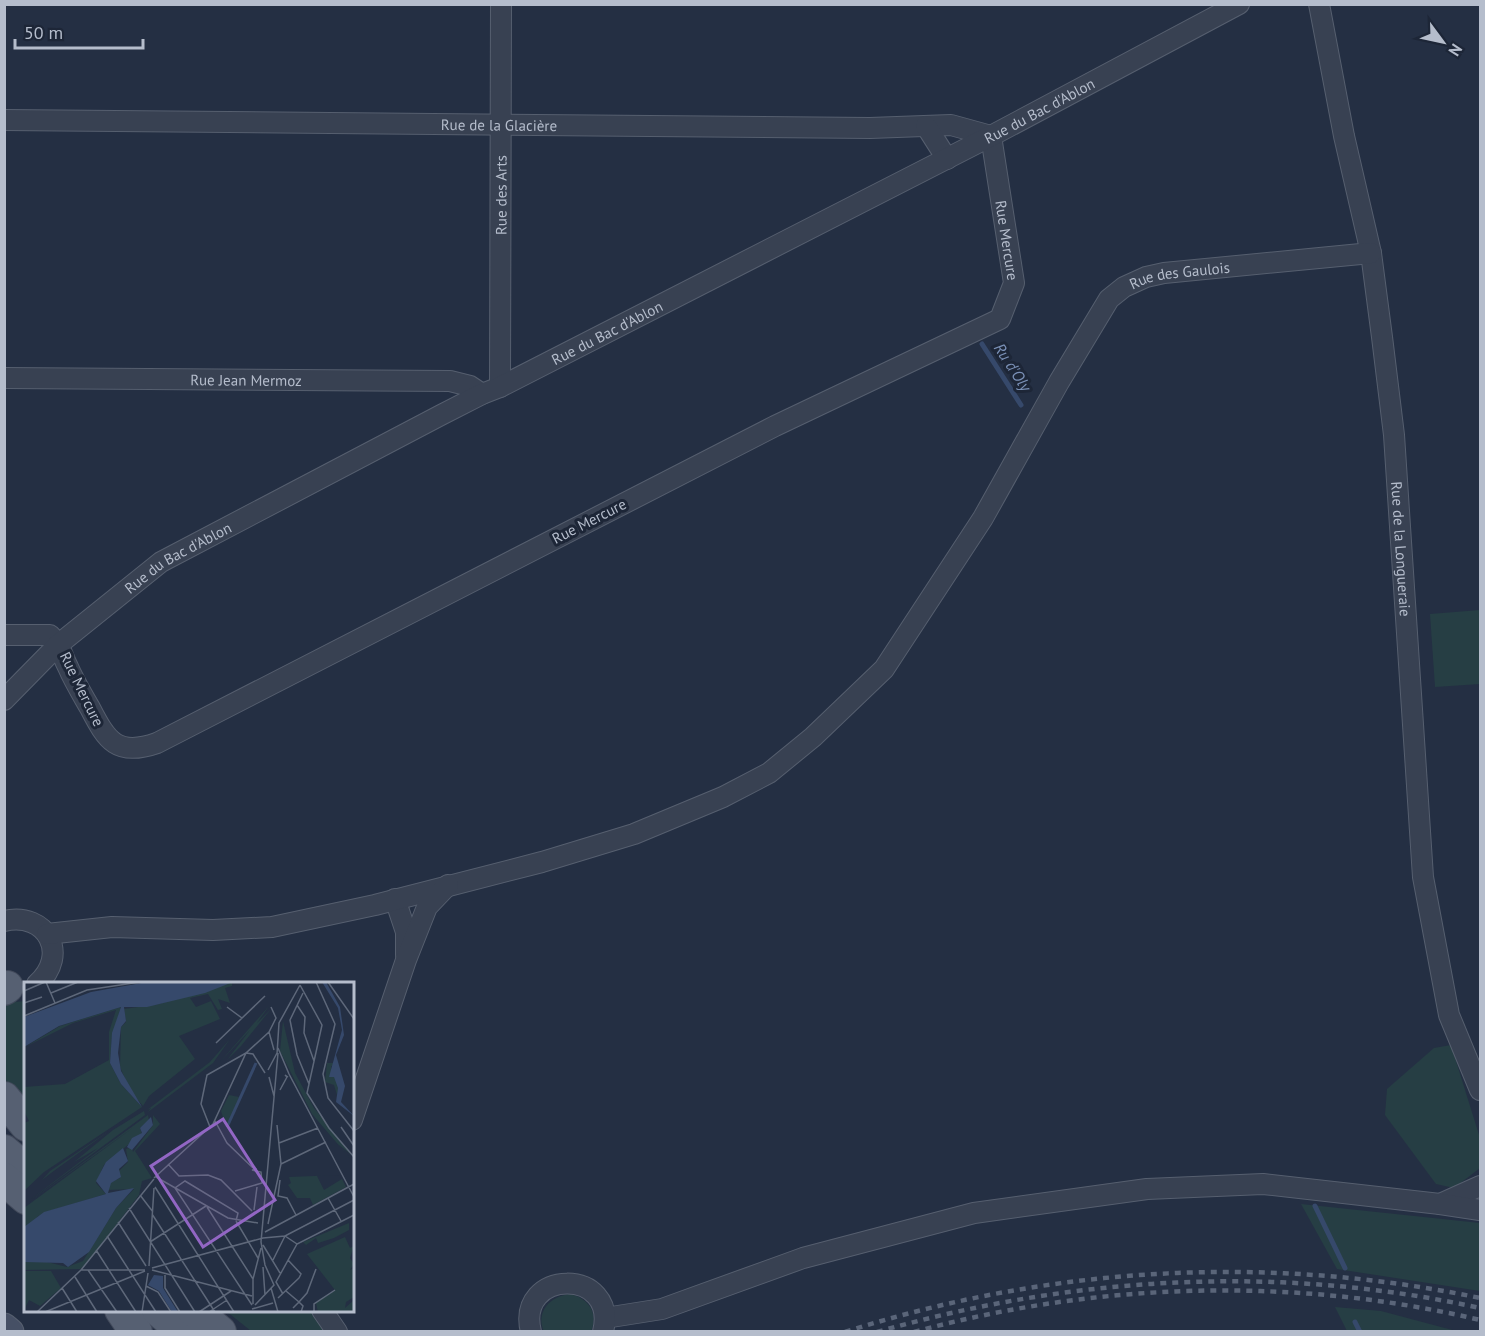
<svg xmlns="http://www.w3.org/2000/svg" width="1485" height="1336" font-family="'PT Sans',sans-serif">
<rect width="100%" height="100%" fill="#242f43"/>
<g fill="#263e44">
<path d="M1480,610V684L1435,687L1430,614Z"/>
<path d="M25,1001V1112L5,1084L4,1003Z"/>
<path d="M1451,1045L1480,1138V1168L1454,1188L1436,1184L1385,1115L1387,1089L1434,1048Z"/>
<path d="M1301,1204L1480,1223V1291L1337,1269Z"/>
<path d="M570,1294C588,1298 599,1313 591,1331L544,1332C535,1312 550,1296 570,1294Z"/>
<path d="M1335,1307L1381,1311L1456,1331H1347Z"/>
<path d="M226,1311H312L324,1331H251Z"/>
</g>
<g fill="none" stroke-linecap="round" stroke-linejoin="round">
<g stroke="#36496b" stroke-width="5">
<path d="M982,344L1021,405"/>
<path d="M1315,1206L1345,1268"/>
<path d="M1355,1322L1360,1332"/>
</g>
<defs>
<g id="minor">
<path id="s1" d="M1319,4L1344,136L1371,253L1382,337L1394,435L1423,877L1449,1015L1480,1090"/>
<path id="s2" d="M4,120L870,128L951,125L991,136L1014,283L1000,319L775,426L157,743C117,757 107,741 90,708C82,694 74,681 68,667C61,654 62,646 50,635H4"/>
<path d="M926,126L947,159"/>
<path id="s3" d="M4,378L450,381L470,386L482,394"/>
<path id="s4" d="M500,387L501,4"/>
<path id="s5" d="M4,700L59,644L161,562L441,415L482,394L500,387L991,136L1239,4"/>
<path d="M395,899L406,932V955"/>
<path d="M4,921C47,911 70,955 37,984"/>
<path id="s6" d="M47,934L112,927L213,930L272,927L375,905L542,862L634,834L723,797L769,773L813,737L884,669L983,518L1059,382L1109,299L1124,287L1146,277L1164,273L1371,253"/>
<path d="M352,1120L406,960L427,907L448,885"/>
<path d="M1440,1204L1480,1186"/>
<path d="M322,1310L337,1332"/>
<path d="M605,1318L662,1309L803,1258L974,1213L1147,1189L1263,1184L1440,1204L1480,1210"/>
<path d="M531,1332C515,1268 619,1267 603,1332"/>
</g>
<path id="secondary" d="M4,1327L10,1332"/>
<g id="primary">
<path d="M4,989L7,987"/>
<path d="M4,1098L26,1125"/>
<path d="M4,1151L26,1170"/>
<path d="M4,1179L26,1198"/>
<path d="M121,1310L136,1332"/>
<path d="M158,1310L184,1332"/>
<path d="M193,1310L220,1332"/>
</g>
</defs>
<use href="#minor" stroke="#565f6f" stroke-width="22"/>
<use href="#secondary" stroke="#565f6f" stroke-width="29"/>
<use href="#primary" stroke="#424a5b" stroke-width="34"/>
<use href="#minor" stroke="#384152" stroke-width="20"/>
<use href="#secondary" stroke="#465065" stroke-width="27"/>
<use href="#primary" stroke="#566072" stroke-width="32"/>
<g stroke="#5a6579" stroke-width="4.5" stroke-dasharray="6 6" stroke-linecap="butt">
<path d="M845,1332C1051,1266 1269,1254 1480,1298"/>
<path d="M877,1332C1073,1276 1280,1264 1480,1308"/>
<path d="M914,1332C1097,1282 1295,1276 1480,1320"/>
</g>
</g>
<g text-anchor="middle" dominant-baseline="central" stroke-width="6" stroke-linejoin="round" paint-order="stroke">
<g font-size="15" fill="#b5bdcc" stroke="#1d2637">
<text stroke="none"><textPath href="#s5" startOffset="1197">Rue du Bac d'Ablon</textPath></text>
<text stroke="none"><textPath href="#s2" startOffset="495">Rue de la Glacière</textPath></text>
<text stroke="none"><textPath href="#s4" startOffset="192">Rue des Arts</textPath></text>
<text stroke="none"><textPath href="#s2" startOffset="1094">Rue Mercure</textPath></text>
<text stroke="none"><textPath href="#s6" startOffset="1413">Rue des Gaulois</textPath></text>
<text stroke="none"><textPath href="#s5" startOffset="711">Rue du Bac d'Ablon</textPath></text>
<text stroke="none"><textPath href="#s3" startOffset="242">Rue Jean Mermoz</textPath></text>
<text transform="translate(589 521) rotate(-27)">Rue Mercure</text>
<text stroke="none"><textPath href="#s1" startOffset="552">Rue de la Longueraie</textPath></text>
<text stroke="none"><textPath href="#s5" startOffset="226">Rue du Bac d'Ablon</textPath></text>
<text transform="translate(82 689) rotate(64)">Rue Mercure</text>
</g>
<g font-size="16" font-style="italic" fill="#7a90b6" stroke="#1d2637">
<text transform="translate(1013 367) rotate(57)">Ru d'Oly</text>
</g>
</g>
<g transform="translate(24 982)">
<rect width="330" height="330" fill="#242f43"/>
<path d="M208,0V4L201,6L206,21L194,17L198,27L194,28L184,12L166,16L172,25L187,19L196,37L155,54L171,77L125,114L119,124L106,109L96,85L97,45L102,40L100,27L135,22ZM245,24L233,41L247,27L217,64L203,78L226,48L196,80ZM97,25L88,54L86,81L97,102L118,125L20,190L0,209V141L5,139L0,129V105L41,102L85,78V50L92,28L49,41L1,65L36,44ZM259,39L271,91L290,126L330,175L314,162L330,181L288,132L256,69ZM206,57L189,81L124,130L127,126L123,128L186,80ZM303,81H311L313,86L307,84L308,93L314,94L318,108L314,119V108L313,113L310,103L301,100ZM205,113L215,115L203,147L197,129ZM120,129L121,133L6,218L74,166L50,180L89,148ZM124,133L125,139L116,146L118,151L80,183L72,201L82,212L22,230L13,235L11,243L0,247V226L110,145L5,220ZM129,133L136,142L111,169L128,196L118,199L115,213L63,281L56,287L0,288V280L19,279L43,285L59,279L92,226L110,207L83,208L87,200L96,196L94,190L104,180L102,167L108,165L109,170L129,143ZM85,149L27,191L18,198L26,189ZM316,193L293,194L300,208L318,197L322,205L289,223L286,216H273L264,203L267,201L265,195ZM325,241V248L310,256L294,261L292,256L282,263L279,260ZM321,255L326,266L330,264L326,276L330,282L326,288L330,286V315L322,320L321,326L330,318V330H294L292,321L311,308L283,272ZM0,289H27L37,306L16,324L5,318L0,328Z" fill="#263e44"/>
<path d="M123,0H209L181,11L123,25H100L102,39L97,45L94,71L97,89L118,125L97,102L86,81L88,51L97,25L35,44L0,65V35L67,10ZM298,0H302L316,25L320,53L312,73L321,104L317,120L330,134L312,120L314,106L310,95H305L318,48L314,26ZM127,135L129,143L108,168L103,165L108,156L118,151L116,146ZM99,166L104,179L95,187L97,195L87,201L84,211L110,206L92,226L65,270L44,285L39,281L0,280V245L20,230L82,212L72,199L82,180ZM130,293L139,294V306L154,330H148L135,309L124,303Z" fill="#36496b"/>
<path fill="none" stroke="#36496b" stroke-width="3" d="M203,145L232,81"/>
<path fill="none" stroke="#5e687a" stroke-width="1.5" d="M22,0L31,21M292,0L311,42L299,92L304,116L330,149M304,0L330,37M276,3L298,43L283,111L305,146L330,175M0,9L21,0M27,11L54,0M279,11L266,38L273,73L285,102M0,21L18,15M273,23L281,35L280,51L290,79M203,25L218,36M0,34L63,8L116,0M245,50L250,68M192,61L241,14M254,66L265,92M222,71L229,72L241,91M253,72L255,41L276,3M244,88L253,71M265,92L330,215M245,95L250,114M256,108L263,95L261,93L264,95M191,139L203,161L229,186M186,145L177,122L183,93L222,71M317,145L330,164M255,161L294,146M144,182L155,194L184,193L197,198L228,229M257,182L302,160M132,195L204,236L234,241M130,196L189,142L222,71L245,50L252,36L247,25M256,198L254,214L263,216L272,233M131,205L210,330M211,209L238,201L237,190L228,188L233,187M116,213L129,230M304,216L317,239M183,225L229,297M105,226L171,330M230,228L233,205M128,232L191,330M212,239L214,231L161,199L151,206L228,323M212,239L234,276M94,240L122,284M244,242L257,182L253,143M241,250L330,202M83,254L132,330M126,260L182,224M239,263L256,291M72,268L112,330M249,278L261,254L273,262M264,278L277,292L275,296M125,284L130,206M239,285L241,313M128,286L239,256L261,254L330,218M57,288H121M64,288L93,330M128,288L228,314M141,293V306L156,330M51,295L73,330M122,304L134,310L147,330M38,306L53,330M247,306L254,330M262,309L275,320L269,326M259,312L252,300L273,262L330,233M254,316L275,296M229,322V297L237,266M231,323L250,303L241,283L237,260L254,71M228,327L249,321M13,330L57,288L130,197M21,330L121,289M118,330L124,291M175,330L207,309M185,330L203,318M277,330L279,324L275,320L283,311L292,287M290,330V322L311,308"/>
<path fill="#9266c4" fill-opacity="0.15" stroke="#9266c4" stroke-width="3" d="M199,137L251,218L179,265L127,184Z"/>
<rect width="330" height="330" fill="none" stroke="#b5bdcc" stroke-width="3"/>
</g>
<rect width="1485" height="1336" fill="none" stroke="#b5bdcc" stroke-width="12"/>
<g transform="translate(1443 42) rotate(123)" stroke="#1d2637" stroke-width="4.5" paint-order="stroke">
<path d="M0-4.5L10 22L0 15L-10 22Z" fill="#b5bdcc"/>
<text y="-9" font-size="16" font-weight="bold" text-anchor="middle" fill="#b5bdcc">N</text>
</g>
<path d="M15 39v9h128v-9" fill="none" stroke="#b5bdcc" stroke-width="3"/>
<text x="24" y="39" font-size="18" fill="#b5bdcc" stroke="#1d2637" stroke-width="4.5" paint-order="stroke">50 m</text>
</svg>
